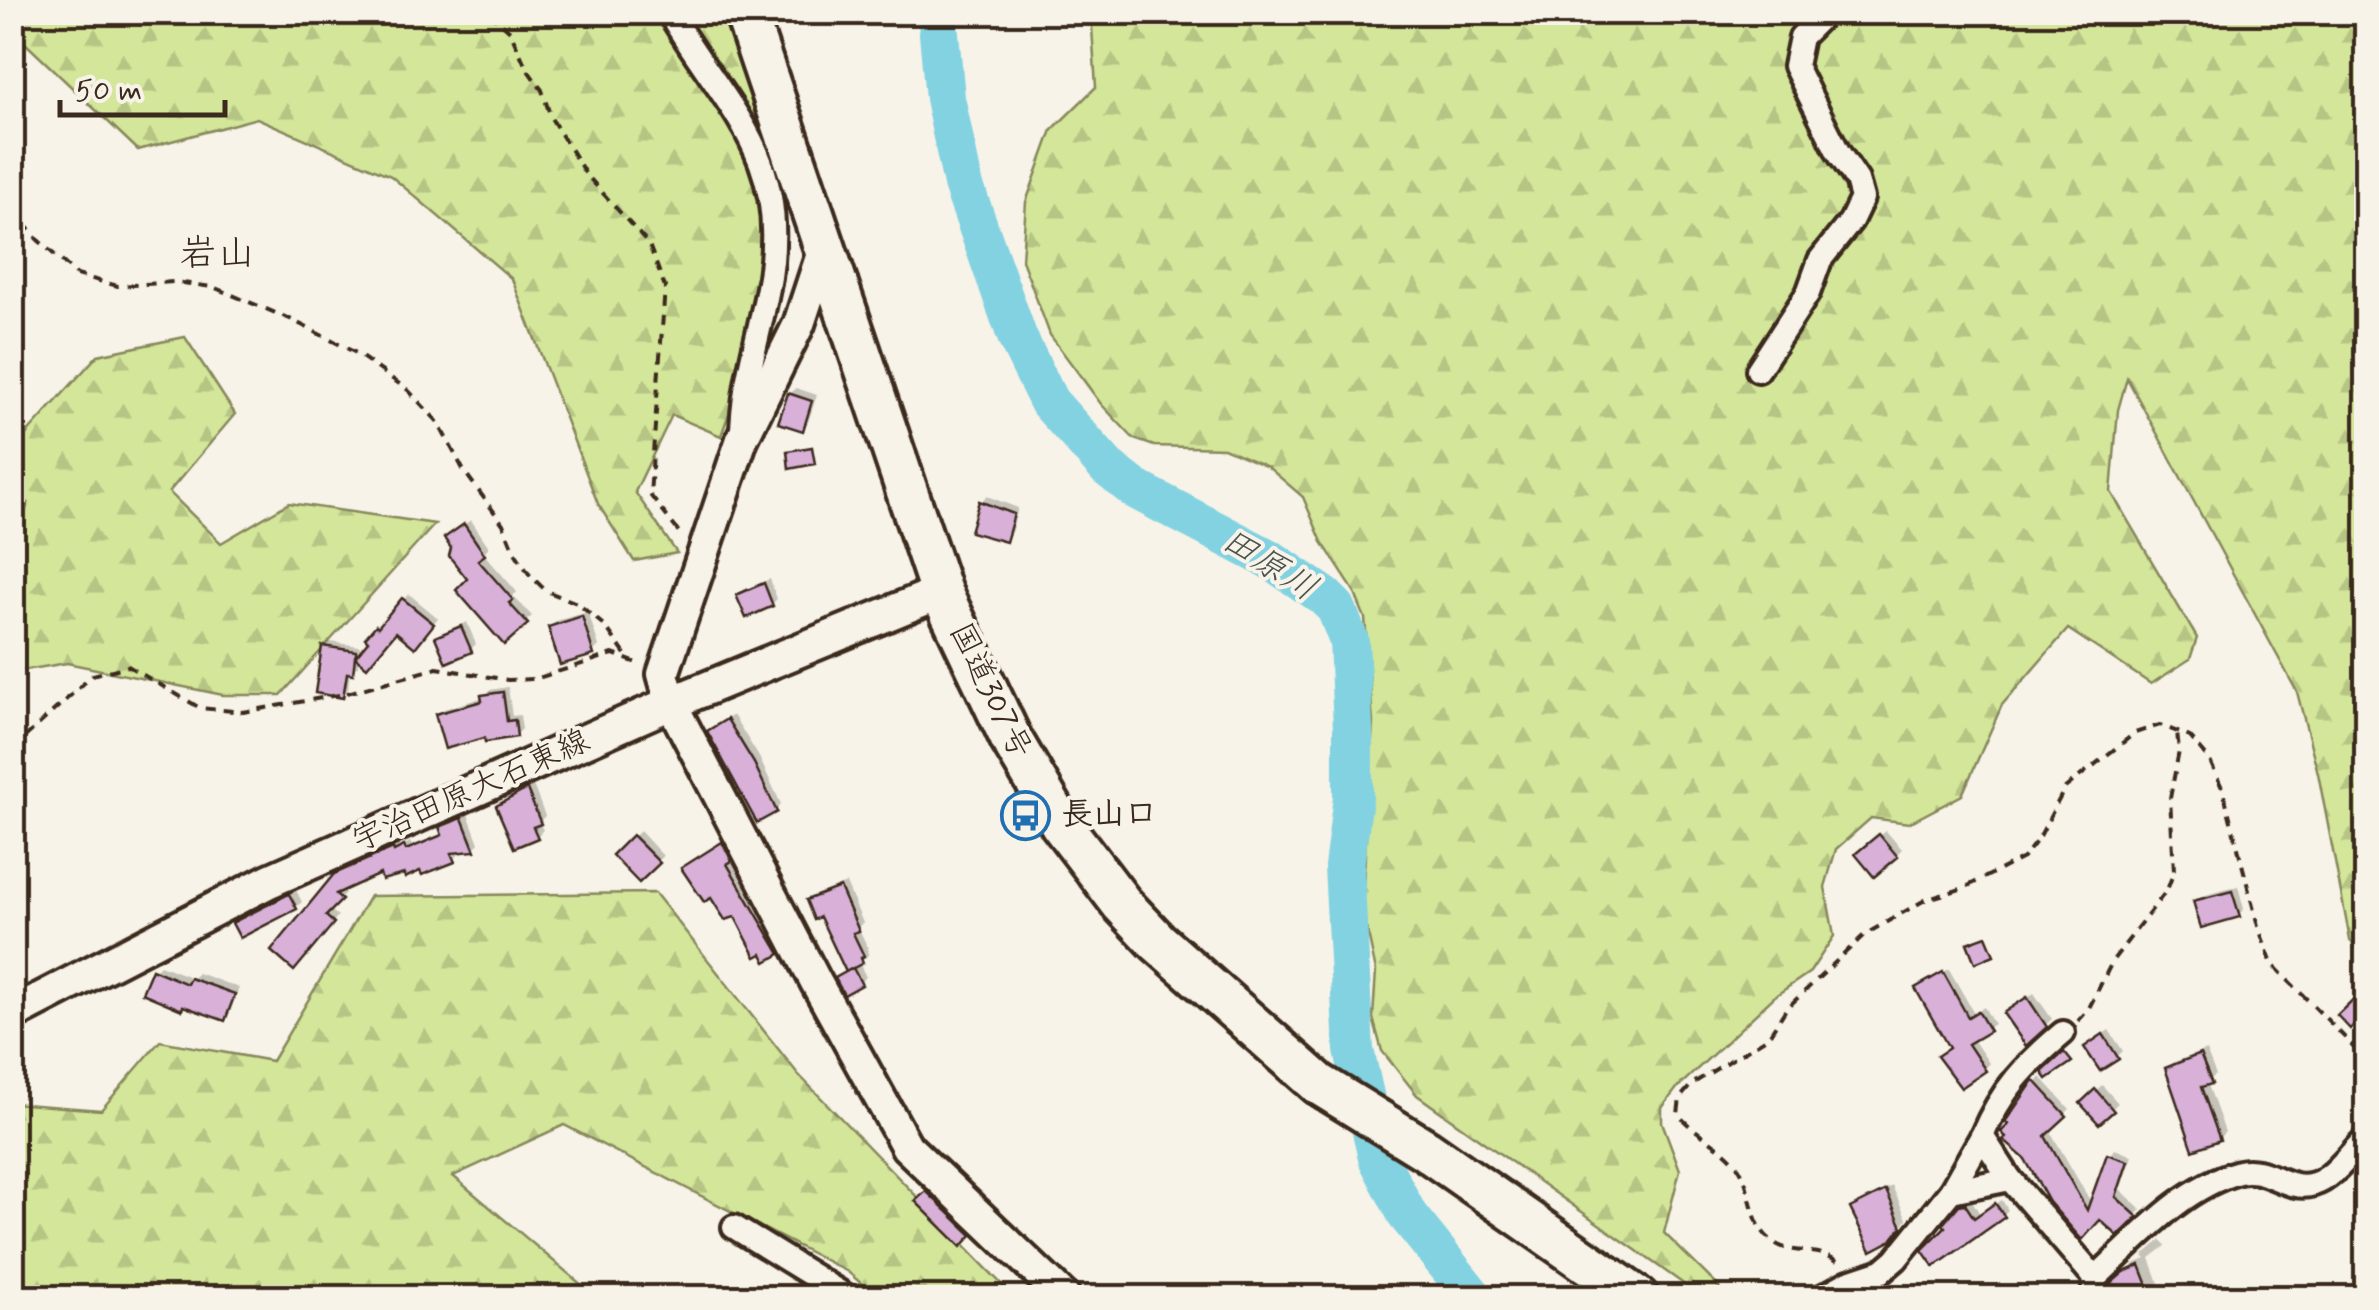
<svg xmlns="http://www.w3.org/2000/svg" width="2379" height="1310" font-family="Mynerve,'Klee One',sans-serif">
<defs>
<pattern id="forest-firs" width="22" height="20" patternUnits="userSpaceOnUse" patternTransform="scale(2.5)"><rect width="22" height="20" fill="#d3e69a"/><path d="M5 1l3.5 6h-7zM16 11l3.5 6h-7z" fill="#b6c584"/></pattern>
</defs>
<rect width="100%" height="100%" fill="#f7f3e8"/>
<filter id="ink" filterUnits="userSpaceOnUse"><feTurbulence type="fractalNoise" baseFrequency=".01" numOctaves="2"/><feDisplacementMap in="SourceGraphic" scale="20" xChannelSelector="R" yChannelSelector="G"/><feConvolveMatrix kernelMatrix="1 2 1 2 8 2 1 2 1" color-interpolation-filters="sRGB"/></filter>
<g filter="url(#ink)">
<g fill="url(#forest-firs)" stroke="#87885c" stroke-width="2.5">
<path d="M14,13H727L752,100L782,264L721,436L672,415L635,492L677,553L634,561L598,504L512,279L391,176L257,118L138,150L24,42Z"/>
<path d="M1091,13H2366V960L2350,940L2318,773L2297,692L2127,378L2118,410L2111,492L2197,638L2190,659L2151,684L2068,629L2002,705L1962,795L1909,823L1871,818L1836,849L1825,887L1834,936L1810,972L1775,996L1677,1088L1662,1108V1122L1680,1170L1664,1233L1718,1286L1721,1292L1716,1297H1702L1417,1095L1382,1051L1373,1018L1376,971L1362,906L1373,722L1365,618L1354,591L1322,542L1303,497L1268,467L1224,448L1154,446L1134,439L1101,404L1050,335L1022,260L1026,202L1052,130L1096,87Z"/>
<path d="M185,337L235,414L169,492L221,543L289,503L435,524L281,695H223L67,663L13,672V550L28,503L13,492V449L98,355Z"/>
<path d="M655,893L798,1074L1014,1297H877L848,1272L564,1125L453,1176L596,1297H13L12,1103L101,1110L160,1041L272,1061L370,896Z"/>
</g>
<g fill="#0003">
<path d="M796,388L817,395L808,422L802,428L790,394Z"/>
<path d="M987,496L1018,508L1011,533L1005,539L981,502Z"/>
<path d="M471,520L489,547L483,553L517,592L513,596L532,616L504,641L470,579L453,532Z"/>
<path d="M770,579L777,599L771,605L739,595L745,589Z"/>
<path d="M409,594L438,618L420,639L396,629L359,657L358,666L350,671L348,689L342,695L324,647L330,642L360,646L359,655Z"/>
<path d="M588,612L599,646L593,652L551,627L556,621Z"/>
<path d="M467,622L476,644L470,650L438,638Z"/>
<path d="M508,687L512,716L520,715L522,729L516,735L438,715L444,709L484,697L490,690Z"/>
<path d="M733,715L759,757L781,804L776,810L710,731Z"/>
<path d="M533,785L545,816L539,822L543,830L537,836L499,806L515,793Z"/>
<path d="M468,814L479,843L474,848L458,850L459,854L454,860L405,871H381L341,889L345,893L329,909L338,916L299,962L336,876L343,869L399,844L400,847L410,842L412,846L444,833L442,828L448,822Z"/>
<path d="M640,831L663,856L639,880L615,855Z"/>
<path d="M1886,831L1902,849L1896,855L1864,848Z"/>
<path d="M731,836L787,944L767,958L736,914L685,868Z"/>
<path d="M846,883L863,923L858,927L868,948V955L859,963L866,977L860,983L838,978L848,970L821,914L809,901L815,895Z"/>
<path d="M2238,886L2244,909L2238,915L2196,902L2202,896Z"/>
<path d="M296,890L302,902L296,907L235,923Z"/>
<path d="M160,965L193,978L198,973L239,988L230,1012L224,1018L154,971Z"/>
<path d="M1949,969L1974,1013L1984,1007L1994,1024L1972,1038L1989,1063L1984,1069L1951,1047L1924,983Z"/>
<path d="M2034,993L2052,1019L2026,1042L2012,1008Z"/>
<path d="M2109,1030L2123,1051L2117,1057L2093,1041Z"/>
<path d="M2206,1050L2216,1075L2207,1082L2225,1132L2219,1138L2168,1068L2174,1062Z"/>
<path d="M2041,1077L2070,1109L2049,1129L2092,1204L2109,1155L2115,1149L2132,1156L2120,1190L2141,1210L2118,1233L2101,1217L2082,1236L2009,1121Z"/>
<path d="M2102,1085L2118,1103L2099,1121L2083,1103Z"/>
<path d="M1892,1186L1907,1219L1898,1231L1853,1209Z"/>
<path d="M933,1187L976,1228L961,1244L919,1201Z"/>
<path d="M1971,1199L1980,1214L2002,1200L2008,1210L2003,1215L1948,1227L1961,1206Z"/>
<path d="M2161,1240L2166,1246L2150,1258L2164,1296L2116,1298L2112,1286L2136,1263L2146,1259L2143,1256Z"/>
</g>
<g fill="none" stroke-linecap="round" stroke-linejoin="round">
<path stroke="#83d2e1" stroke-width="40" d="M937,12L945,98L963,184L1018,339L1049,402L1107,467L1135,489L1271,560L1324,596L1336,608L1349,641L1353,728V797L1344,867L1354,1050L1378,1158L1408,1216L1474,1298"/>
</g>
<g fill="#d8b0d8" stroke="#3b2a1e" stroke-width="2.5">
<path d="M788,393L812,401L803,431L778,423Z"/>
<path d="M812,447L815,464L789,469L787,451Z"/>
<path d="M979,501L1014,514L1006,542L970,532Z"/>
<path d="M464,524L485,555L478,560L513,600L509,603L528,624L504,645L456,590L467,579L449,556L451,548L444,538Z"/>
<path d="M764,583L773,606L746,618L736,595Z"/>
<path d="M402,598L434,624L415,648L396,632L367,667L355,657L353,674L347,673L343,698L315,693L322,646L356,651V656L368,641L365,638L376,625L378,627Z"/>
<path d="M582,616L594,655L560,665L548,627Z"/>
<path d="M461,626L472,652L446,663L435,637Z"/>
<path d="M503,692L507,721L515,720L517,737L485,742L484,738L445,749L435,714L482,701L481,695Z"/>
<path d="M727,719L754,763L777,812L757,823L707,731Z"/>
<path d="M527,789L541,824L533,827L538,838L514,848L496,806Z"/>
<path d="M462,818L475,851L451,853L455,862L422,875L420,871L405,878L404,874L382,880L380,874L336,894L342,900L326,916L334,923L294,971L271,951L334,874L393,848L394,851L404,846L406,850L442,835L439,827Z"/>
<path d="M1879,834L1898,857L1874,877L1855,854Z"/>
<path d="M632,835L660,863L639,883L612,855Z"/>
<path d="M722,842L732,861L727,864L780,954L766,962L762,954L756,957L735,917L725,920L711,898L704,902L681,868Z"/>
<path d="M840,887L859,931L853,933L864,956L861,958L863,963L846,972L820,917L814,920L806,900Z"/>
<path d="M2232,891L2240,917L2201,928L2193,901Z"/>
<path d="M289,894L297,909L240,938L232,923Z"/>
<path d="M1986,936L1994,955L1975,963L1967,943Z"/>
<path d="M853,968L862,985L844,995L835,978Z"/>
<path d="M152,969L187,984L190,978L235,994L225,1021L183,1006L182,1010L142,993Z"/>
<path d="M1943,972L1968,1017L1978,1011L1990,1031L1968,1044L1986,1071L1961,1088L1937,1056L1949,1048L1915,988Z"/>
<path d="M2366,987V1013L2350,1029L2337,1015Z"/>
<path d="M2027,997L2047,1027L2026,1046L2003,1013Z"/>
<path d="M2103,1034L2119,1059L2100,1071L2084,1047Z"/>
<path d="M2064,1052L2072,1062L2047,1079L2042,1072Z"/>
<path d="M2200,1054L2212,1084L2201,1087L2220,1140L2193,1150L2165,1068Z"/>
<path d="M2034,1080L2067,1116L2045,1136L2087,1210L2107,1154L2128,1161L2116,1197L2138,1217L2118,1236L2100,1220L2082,1240L2049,1202L2025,1159L2003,1140L2006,1137L2001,1132L2009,1124L2005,1122Z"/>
<path d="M2095,1089L2114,1111L2099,1124L2080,1103Z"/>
<path d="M1886,1190L1902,1227L1892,1240L1871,1251L1850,1208Z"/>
<path d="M926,1191L972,1235L961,1247L915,1201Z"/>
<path d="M1995,1203L2005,1217L1934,1267L1922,1250L1945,1227L1943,1224L1959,1205L1965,1204L1974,1218Z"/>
<path d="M2140,1265L2153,1298H2114L2109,1285L2124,1272Z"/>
</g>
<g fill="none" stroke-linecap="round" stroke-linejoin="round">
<defs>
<g id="minor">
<path d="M669,12C725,108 789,153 770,277C761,331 742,382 742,436"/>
<path d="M1758,370L1808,293L1820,260L1851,221L1862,198L1857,180L1838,152L1795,66L1801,37L1826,12"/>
<path d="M1982,1136C2002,1089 2025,1065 2063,1033"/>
<path d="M1951,1191L2010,1179"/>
<path d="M734,1227L849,1298"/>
<path d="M2095,1278C2139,1238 2181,1188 2239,1172C2267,1165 2287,1193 2314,1184C2334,1178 2351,1152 2366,1138"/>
<path d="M1820,1298L1849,1282L1882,1271L1896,1259L1951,1191L1982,1136L2010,1179L2095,1278L2093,1298"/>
</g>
<path id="tertiary" d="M824,248L799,324L742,439L663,674L671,703L816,982L907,1147L1065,1298"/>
<path id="secondary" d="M12,1014L269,881L671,703L941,592"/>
<path id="trunk" d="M745,12L941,592L1011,739L1061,824L1122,904L1158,942L1319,1084L1426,1150L1638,1298"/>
</defs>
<use href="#minor" stroke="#3b2a1e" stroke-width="30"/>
<use href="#tertiary" stroke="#3b2a1e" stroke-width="38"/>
<use href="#secondary" stroke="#3b2a1e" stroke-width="40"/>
<use href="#trunk" stroke="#3b2a1e" stroke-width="48"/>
<g stroke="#3b2a1e" stroke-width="4" stroke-dasharray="10 8" stroke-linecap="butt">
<path d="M489,12L510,31L527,69L542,90L551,118L585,173L649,245L665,287L650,495L682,536"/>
<path d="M12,209L37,239L77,275L118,286L174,282L213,287L290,319L356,353L408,390L437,421L464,471L503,524L514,551L529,574L546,591L577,603L606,627L629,660"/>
<path d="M12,749L93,675L128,666L200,708L243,712L344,694L437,668L508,680L535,679L613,654L639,664"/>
<path d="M2078,1021L2088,1010L2113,960L2167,890L2174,871L2170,798L2179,751L2177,732"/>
<path d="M1837,1261C1817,1247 1797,1255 1778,1245C1746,1227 1755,1188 1736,1164C1721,1144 1694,1134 1678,1114L1680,1098L1692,1084L1768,1037L1786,1009L1864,935L1925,900L1964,888L2023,858L2039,838L2065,788L2135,733L2160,725L2190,737L2209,759L2223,790L2258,926L2272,964L2366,1059"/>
</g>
<use href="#minor" stroke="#f7f3e8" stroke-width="22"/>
<use href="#tertiary" stroke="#f7f3e8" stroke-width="30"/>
<use href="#secondary" stroke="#f7f3e8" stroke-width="32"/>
<use href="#trunk" stroke="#f7f3e8" stroke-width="40"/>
</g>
</g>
<defs>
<symbol id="bus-ring" viewBox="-11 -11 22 22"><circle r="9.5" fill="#f7f3e8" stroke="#1f6fb2" stroke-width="1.5"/><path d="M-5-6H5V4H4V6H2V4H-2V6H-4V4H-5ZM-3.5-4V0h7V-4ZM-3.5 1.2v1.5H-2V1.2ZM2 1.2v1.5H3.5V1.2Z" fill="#1f6fb2"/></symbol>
</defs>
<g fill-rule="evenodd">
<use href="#bus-ring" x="998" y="788" width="55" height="55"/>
</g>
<g text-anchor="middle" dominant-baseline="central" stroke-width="8" stroke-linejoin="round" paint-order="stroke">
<g font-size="32" fill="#3b2a1e" stroke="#f7f3e8">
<text transform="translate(990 691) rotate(64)">国道307号</text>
<text transform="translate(471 791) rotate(-24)">宇治田原大石東線</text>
</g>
<g font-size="32" font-weight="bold" fill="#3b2a1e" stroke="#f7f3e8" text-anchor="start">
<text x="1061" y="815">長山口</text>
</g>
<g font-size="35" font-style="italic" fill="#4d544f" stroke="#f7f3e8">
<text transform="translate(1269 565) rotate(32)">田原川</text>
</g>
<g font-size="38" fill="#3b2a1e" stroke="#f7f3e8">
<text x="217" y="254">岩山</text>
</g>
</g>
<rect width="2379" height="1310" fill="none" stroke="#f7f3e8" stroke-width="50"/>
<rect x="25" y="25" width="2329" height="1260" fill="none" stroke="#3b2a1e" stroke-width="4" filter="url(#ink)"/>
<path d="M60 100v15h165v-15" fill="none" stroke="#3b2a1e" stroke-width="5"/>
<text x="75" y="100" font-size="30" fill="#3b2a1e" stroke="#f7f3e8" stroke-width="8" paint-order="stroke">50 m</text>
</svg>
